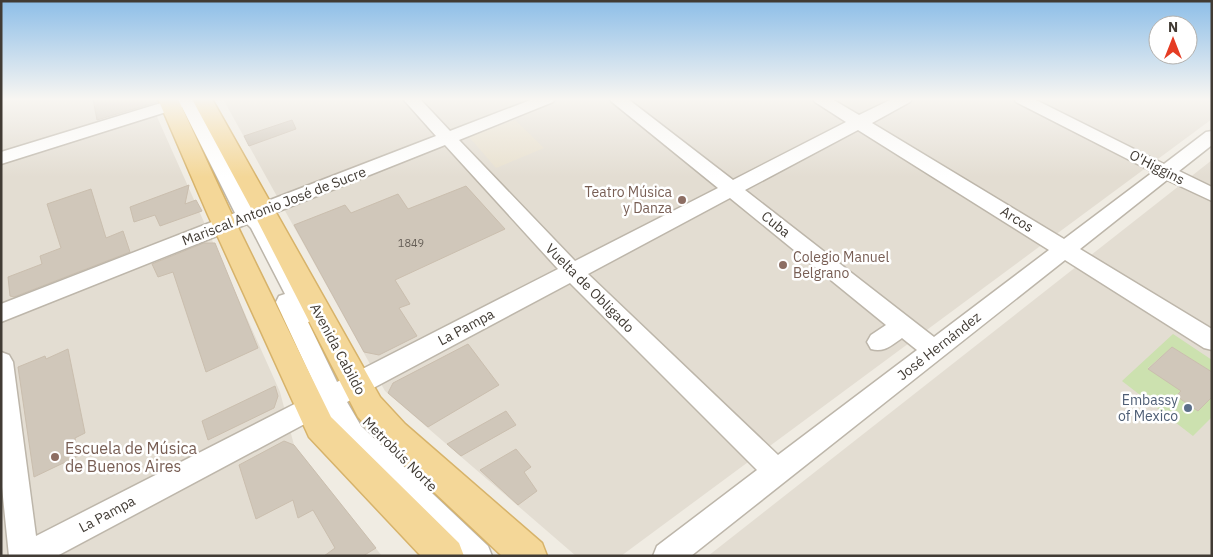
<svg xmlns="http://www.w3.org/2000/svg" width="1213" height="557" font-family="'IBM Plex Sans',sans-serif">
<rect width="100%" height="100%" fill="#f0ece3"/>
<g fill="#e3ddd2">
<path d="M1,99H149L280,392L294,445L382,556H1Z"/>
<path d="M223,99H1212V119L621,556H576L385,391Z"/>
<path d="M1212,160V556H708Z"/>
</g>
<path fill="#e8e0ce" d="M515,120L544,148L496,168L469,137Z"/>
<path fill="#cce1af" d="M1173,334L1212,360V372L1172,347L1148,368L1181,391L1177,397L1198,411L1212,397V417L1193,436L1122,381Z"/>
<g fill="#d0c7ba" stroke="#cabeae">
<path d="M93,99H156L157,102L97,120Z"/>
<path d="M292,120L296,129L249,146L244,136Z"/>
<path d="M189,185L185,204L196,200L202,211L160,226L155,215L134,222L130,207Z"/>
<path d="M466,186L505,229L395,280L410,304L399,308L417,336L379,355L364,352L294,225L345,205L351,213L398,194L408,209Z"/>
<path d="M91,189L106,238L123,231L130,252L14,297L10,296L8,277L42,264L40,256L61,248L47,204Z"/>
<path d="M204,243H215L258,348L206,372L173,272L158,277L152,264Z"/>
<path d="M468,344L499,385L428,427L388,393L393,383Z"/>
<path d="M1172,347L1212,372V397L1198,411L1176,396L1181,391L1148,369Z"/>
<path d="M68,349L85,433L75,438L78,456L34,477L18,367L45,356L46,359Z"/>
<path d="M275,386L278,396L274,408L208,440L202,421Z"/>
<path d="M506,411L516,425L461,456L447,444Z"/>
<path d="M284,441L294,445L376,548L363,556H324L335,548L313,510L298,518L293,500L256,519L239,465Z"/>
<path d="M516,449L531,467L524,472L537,491L518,505L480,470Z"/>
</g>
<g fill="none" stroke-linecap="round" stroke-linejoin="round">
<defs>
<path id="minor" d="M174,99H198L196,102L252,207L436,136L403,99H420L450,131L533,99H555L553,102L459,140L575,261L718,188L612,102L610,99H628L733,180L846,122L815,102L813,99H832L859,115L892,99H912L910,102L872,123L1064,239L1153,172L1016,102L1014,99H1034L1164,164L1206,132L1212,131V145L1179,171L1212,187V201L1167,180L1080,249L1212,329V350L1204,348L1065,260L691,556H653L657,546L757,470L570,283L347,402L361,426L488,546L492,556H457L343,442L327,412L57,556H9L1,477V352L9,355L13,362L36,536L318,392L276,302L279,296L285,294L251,228L247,224L1,322V304L235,213L182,107L1,164V152ZM858,130L1049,250L934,337L745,190ZM445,145L558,269L337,382L308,322L314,320L317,314L264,217ZM730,198L886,325L871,335L867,342L871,349C884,353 892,345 902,338L917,350L778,455L588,274Z"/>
<g id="major">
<path d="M158,99H178L232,215L331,417L459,543L464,556H421L309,437L208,215Z"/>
<path d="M192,99H212L380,397L405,424L542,543L547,556H502L383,444L358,417L252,210Z"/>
</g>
</defs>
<use href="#minor" stroke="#bdb6aa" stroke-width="3"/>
<use href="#major" stroke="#d7b36a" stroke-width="3"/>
<use href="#minor" fill="#fff" fill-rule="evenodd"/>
<use href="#major" fill="#f4d798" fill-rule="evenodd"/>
</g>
<linearGradient id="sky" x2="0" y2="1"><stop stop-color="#8dbee8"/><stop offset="0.56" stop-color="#f8f6f2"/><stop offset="1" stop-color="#f8f6f2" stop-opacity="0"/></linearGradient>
<rect width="1213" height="177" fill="url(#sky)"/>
<g fill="#8d6e63" stroke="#fff" stroke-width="2">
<circle cx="682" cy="200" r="5"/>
<circle cx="783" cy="265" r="5"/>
<circle cx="55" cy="457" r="5"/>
</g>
<circle fill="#5c6f8a" stroke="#fff" stroke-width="2" cx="1188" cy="408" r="5"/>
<g text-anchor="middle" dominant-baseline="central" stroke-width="5" stroke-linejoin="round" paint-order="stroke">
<g font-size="11" fill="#655e56">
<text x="411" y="243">1849</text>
</g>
<g font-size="14" fill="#413b34" stroke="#fff">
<text transform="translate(1157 167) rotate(27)">O'Higgins</text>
<text transform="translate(274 206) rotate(-21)">Mariscal Antonio José de Sucre</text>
<text transform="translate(1017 219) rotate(32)">Arcos</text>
<text transform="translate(776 224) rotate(39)">Cuba</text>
<text transform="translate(590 288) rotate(45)">Vuelta de Obligado</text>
<text transform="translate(466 327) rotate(-28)">La Pampa</text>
<text transform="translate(939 346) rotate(-38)">José Hernández</text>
<text transform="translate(338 349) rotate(62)">Avenida Cabildo</text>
<text transform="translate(400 454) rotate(45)">Metrobús Norte</text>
<text transform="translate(107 514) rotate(-28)">La Pampa</text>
</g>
<g font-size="14" fill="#785e54" stroke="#fff" text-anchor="end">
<text x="672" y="192">Teatro Música<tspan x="672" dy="16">y Danza</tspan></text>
<text x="793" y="257" text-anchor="start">Colegio Manuel<tspan x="793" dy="16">Belgrano</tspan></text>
</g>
<g font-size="14" fill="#4e5e75" stroke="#fff" text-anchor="end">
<text x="1178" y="400">Embassy<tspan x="1178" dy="16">of Mexico</tspan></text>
</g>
<g font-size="16" fill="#785e54" stroke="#fff" text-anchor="start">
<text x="65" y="448">Escuela de Música<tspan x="65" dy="18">de Buenos Aires</tspan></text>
</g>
</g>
<rect width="1213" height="557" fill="none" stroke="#413b34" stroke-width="5"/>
<g transform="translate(1173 40)"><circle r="24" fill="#ffffff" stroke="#b3b1ae"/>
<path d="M0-4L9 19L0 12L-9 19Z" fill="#e53c24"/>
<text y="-8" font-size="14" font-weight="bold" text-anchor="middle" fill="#413b34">N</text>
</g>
</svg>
